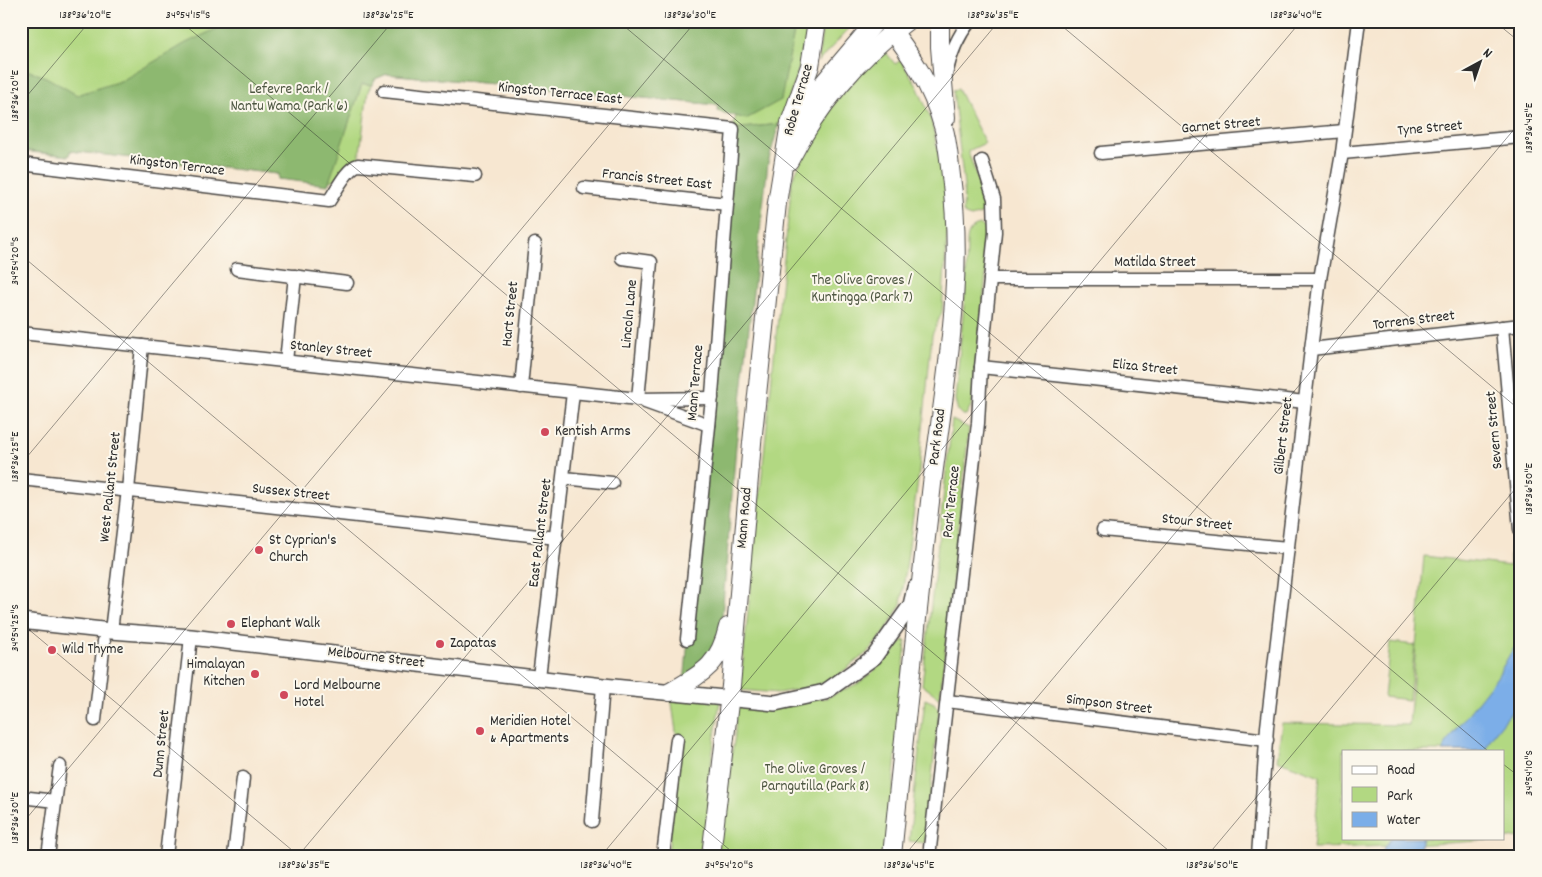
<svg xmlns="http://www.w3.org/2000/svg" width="1542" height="877" font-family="Dekko,sans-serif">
<rect width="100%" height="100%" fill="#fbf7ec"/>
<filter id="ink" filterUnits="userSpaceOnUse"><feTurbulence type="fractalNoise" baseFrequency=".02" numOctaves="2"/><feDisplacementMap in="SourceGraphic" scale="10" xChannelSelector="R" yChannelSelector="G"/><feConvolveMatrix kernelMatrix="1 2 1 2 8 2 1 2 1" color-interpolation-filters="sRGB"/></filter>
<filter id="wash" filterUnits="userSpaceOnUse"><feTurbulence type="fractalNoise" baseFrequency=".0096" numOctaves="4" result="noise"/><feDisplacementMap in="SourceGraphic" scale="20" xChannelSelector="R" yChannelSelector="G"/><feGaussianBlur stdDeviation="1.12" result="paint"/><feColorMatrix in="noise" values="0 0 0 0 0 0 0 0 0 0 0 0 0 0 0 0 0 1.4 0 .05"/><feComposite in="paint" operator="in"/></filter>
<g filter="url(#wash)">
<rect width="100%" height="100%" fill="#f7e7d1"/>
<g fill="#b2d882" stroke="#6e8256" fill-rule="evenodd">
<path d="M21,21H808C805,58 792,90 779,124L733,129L736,115L717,111L718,105L387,74L375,79L368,91L359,160C342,163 343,178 329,182L278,179V174L70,151L69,156L21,151Z"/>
<path d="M823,21H856L818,62Z"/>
<path d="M885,51L895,64L901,60L918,88L931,119L949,205L942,312L932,335L918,480L901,604L885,632L868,652L837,676L823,683L801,689L778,693L740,690L792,180L817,128L833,104L868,64L881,53Z"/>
<path d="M958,89L985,143L968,151L987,207L984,213L971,217L965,215L963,211L964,186L953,90Z"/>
<path d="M981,225L988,231L990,237L972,404L966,415H962L958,411L955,400L966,284L967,243C967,233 971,226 981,225Z"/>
<path d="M952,420L969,428L940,698L922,685Z"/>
<path d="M1521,546V837C1451,844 1382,847 1313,848L1320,776L1277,760L1282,723L1409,725L1424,556L1510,566V547ZM1343,751H1503V838H1343Z"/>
<path d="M903,640L906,641L887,856H715L735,735L737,704L826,698L859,683L870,674L893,653Z"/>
<path d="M1390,642L1415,645L1409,700L1384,697Z"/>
<path d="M671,696L720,701L708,784L710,814L705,856H668L677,739Z"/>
<path d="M925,699L934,703L939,710L925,843L909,841Z"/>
</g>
<g fill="#8db870" stroke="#5c724e">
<path d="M233,21H673L678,29L691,21L796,22L781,100L746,119L717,111L718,105L387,74L375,79L372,85L362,84L328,185L278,179V174L70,151L69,156L21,150V68L46,77L77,95L123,80L186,43Z"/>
<path d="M779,124L768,163L753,292L736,446L720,641L684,684L733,129Z"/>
</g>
<g fill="#7baee8" stroke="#536c8a">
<path d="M1521,639V700L1491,738L1485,751H1442L1453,733L1497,677L1510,654Z"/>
<path d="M1391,838H1422L1418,856H1379Z"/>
</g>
</g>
<g filter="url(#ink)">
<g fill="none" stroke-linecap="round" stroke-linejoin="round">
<defs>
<g id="minor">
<path d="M946,75C950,55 957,37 970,21"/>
<path d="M384,91L733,129L711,407L687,639"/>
<path d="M1101,153L1344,131"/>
<path d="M1342,153L1521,137"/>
<path d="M21,164L329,201C336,191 347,168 358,165L475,176"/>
<path d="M584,188L727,204"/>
<path d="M622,258L651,262L638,399"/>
<path d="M237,269L347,283"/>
<path d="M990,279H1320"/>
<path d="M1502,327L1520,529"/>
<path d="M21,333L638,399L712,398"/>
<path d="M1311,349L1521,325"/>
<path d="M286,361L295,276"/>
<path d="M981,367L1305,402"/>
<path d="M521,387L535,244"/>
<path d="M645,402L709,425"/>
<path d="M564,478L612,483"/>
<path d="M21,479L557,538"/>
<path d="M1103,530L1288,548"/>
<path d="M111,631L128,490L142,346"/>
<path d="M539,677L573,393"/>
<path d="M947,701L1267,740"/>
<path d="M95,720L104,641"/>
<path d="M21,797L55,801"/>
<path d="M592,821L603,686"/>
<path d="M930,848L978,423L981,367L995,232L994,199L982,161"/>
<path d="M48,856L60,766"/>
<path d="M166,856L191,637"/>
<path d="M234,856L243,778"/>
<path d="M663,856L677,739"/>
<path d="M1258,856L1267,727L1311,349L1320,279L1342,153L1359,21"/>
</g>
<path id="major" d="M21,621L111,631L191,637L603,686L775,703L825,692L874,657L911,605L915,588"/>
<g id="highway">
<path d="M885,21C910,53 932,86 943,126C948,142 949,160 951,176C965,279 945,382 932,484C918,608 904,732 892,856"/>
<path d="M940,21V47L946,118"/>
<path d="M803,121L821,86L876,21"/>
<path d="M789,161C817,107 858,57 907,21"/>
<path d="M670,692C703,673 719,666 728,627"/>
<path d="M711,856L731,686L752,443L777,203L790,123L810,66L817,21"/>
</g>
</defs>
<use href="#minor" stroke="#4a4744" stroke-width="15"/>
<use href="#major" stroke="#4a4744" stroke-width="18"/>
<use href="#highway" stroke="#4a4744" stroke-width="20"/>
<use href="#minor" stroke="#fff" stroke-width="12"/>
<use href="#major" stroke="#fff" stroke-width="15"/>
<use href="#highway" stroke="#fff" stroke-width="18"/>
</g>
</g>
<path fill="none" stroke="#2b2b2b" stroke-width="1" stroke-opacity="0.45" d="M180,21L1175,856M618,21L1488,751M1056,21L1521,411M1494,21L1521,43M21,103L90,21M21,255L737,856M21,464L393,21M21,623L299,856M1503,764L1521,778M21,825L696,21M298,856L999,21M601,856L1301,21M904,856L1521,121M1207,856L1521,482M1510,856L1521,842"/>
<g fill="#d1495b" stroke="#fbf7ec" stroke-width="2">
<circle cx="545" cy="432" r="5"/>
<circle cx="259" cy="550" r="5"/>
<circle cx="231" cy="624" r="5"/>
<circle cx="440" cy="644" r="5"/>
<circle cx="52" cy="650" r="5"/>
<circle cx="255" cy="674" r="5"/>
<circle cx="284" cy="695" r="5"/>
<circle cx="480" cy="731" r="5"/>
</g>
<g text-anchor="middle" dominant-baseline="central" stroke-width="4" stroke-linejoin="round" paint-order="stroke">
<g font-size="15" fill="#4d5641" stroke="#fbf7ec">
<text x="289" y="90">Lefevre Park /<tspan x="289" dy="17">Nantu Wama (Park 6)</tspan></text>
<text x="862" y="281">The Olive Groves /<tspan x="862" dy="17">Kuntingga (Park 7)</tspan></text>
<text x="815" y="770">The Olive Groves /<tspan x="815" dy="17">Parngutilla (Park 8)</tspan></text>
</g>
<g font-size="15" fill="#2b2b2b" stroke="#fbf7ec">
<text transform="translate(560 94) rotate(6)">Kingston Terrace East</text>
<text transform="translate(799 100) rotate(-74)">Robe Terrace</text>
<text transform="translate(1221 126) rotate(-5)">Garnet Street</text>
<text transform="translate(1430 129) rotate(-5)">Tyne Street</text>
<text transform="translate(177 166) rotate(7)">Kingston Terrace</text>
<text transform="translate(657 180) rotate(6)">Francis Street East</text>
<text x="1155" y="263">Matilda Street</text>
<text transform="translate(511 314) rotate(-84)">Hart Street</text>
<text transform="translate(630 314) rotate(-85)">Lincoln Lane</text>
<text transform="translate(1414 321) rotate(-7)">Torrens Street</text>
<text transform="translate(331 350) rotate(6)">Stanley Street</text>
<text transform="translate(1145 368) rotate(6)">Eliza Street</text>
<text transform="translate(696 383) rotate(-85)">Mann Terrace</text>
<text transform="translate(1495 430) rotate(-95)">Severn Street</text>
<text transform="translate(1284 436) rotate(-83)">Gilbert Street</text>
<text transform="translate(938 437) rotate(-83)">Park Road</text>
<text transform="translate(111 487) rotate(-84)">West Pallant Street</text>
<text transform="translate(291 493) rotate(6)">Sussex Street</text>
<text transform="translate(952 502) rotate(-84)">Park Terrace</text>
<text transform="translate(745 518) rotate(-85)">Mann Road</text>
<text transform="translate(1197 523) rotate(6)">Stour Street</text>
<text transform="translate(541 533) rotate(-83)">East Pallant Street</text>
<text transform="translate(376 658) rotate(7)">Melbourne Street</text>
<text transform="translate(1109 705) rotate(7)">Simpson Street</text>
<text transform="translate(162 744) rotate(-84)">Dunn Street</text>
</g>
<g font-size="15" fill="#2b2b2b" stroke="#fbf7ec" text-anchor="start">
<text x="555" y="432">Kentish Arms</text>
<text x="269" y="541">St Cyprian's<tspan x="269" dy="17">Church</tspan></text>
<text x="241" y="624">Elephant Walk</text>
<text x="450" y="644">Zapatas</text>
<text x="62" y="650">Wild Thyme</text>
<text x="245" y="665" text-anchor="end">Himalayan<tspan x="245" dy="17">Kitchen</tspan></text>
<text x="294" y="686">Lord Melbourne<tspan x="294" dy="17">Hotel</tspan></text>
<text x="490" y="722">Meridien Hotel<tspan x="490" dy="17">&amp; Apartments</tspan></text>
</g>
</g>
<rect width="1542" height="877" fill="none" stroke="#fbf7ec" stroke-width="55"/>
<rect x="1342" y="750" width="162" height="90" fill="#fbf7ec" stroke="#a8a59f"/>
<rect x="1352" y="766" width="25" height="8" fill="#ffffff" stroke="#a8a59f"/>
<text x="1387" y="774" font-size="15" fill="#2b2b2b">Road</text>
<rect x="1352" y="787" width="25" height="15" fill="#b2d882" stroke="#a8a59f"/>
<text x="1387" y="800" font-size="15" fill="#2b2b2b">Park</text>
<rect x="1352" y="812" width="25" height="15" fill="#7baee8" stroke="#a8a59f"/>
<text x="1387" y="824" font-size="15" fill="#2b2b2b">Water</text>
<g transform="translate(1480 62) rotate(40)" stroke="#fbf7ec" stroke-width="4" paint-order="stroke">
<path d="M0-4L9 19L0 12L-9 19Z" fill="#2b2b2b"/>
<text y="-8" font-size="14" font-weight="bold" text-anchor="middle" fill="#2b2b2b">N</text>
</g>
<rect x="28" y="28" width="1486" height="822" fill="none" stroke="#2b2b2b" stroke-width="2"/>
<g font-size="12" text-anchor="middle" fill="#2b2b2b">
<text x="85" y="18">138°36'20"E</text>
<text x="188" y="18">34°54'15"S</text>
<text x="388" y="18">138°36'25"E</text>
<text x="690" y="18">138°36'30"E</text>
<text x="993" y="18">138°36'35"E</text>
<text x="1296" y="18">138°36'40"E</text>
<text transform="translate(14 96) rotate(-90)" y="4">138°36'20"E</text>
<text transform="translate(1528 128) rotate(-90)" y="4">138°36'45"E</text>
<text transform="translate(14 261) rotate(-90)" y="4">34°54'20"S</text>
<text transform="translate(14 457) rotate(-90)" y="4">138°36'25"E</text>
<text transform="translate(1528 489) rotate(-90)" y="4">138°36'50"E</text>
<text transform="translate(14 628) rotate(-90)" y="4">34°54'25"S</text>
<text transform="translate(1528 773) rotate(-90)" y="4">34°54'10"S</text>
<text transform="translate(14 818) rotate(-90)" y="4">138°36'30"E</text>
<text x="304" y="868">138°36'35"E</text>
<text x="606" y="868">138°36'40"E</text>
<text x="729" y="868">34°54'20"S</text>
<text x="909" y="868">138°36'45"E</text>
<text x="1212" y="868">138°36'50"E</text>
</g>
</svg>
